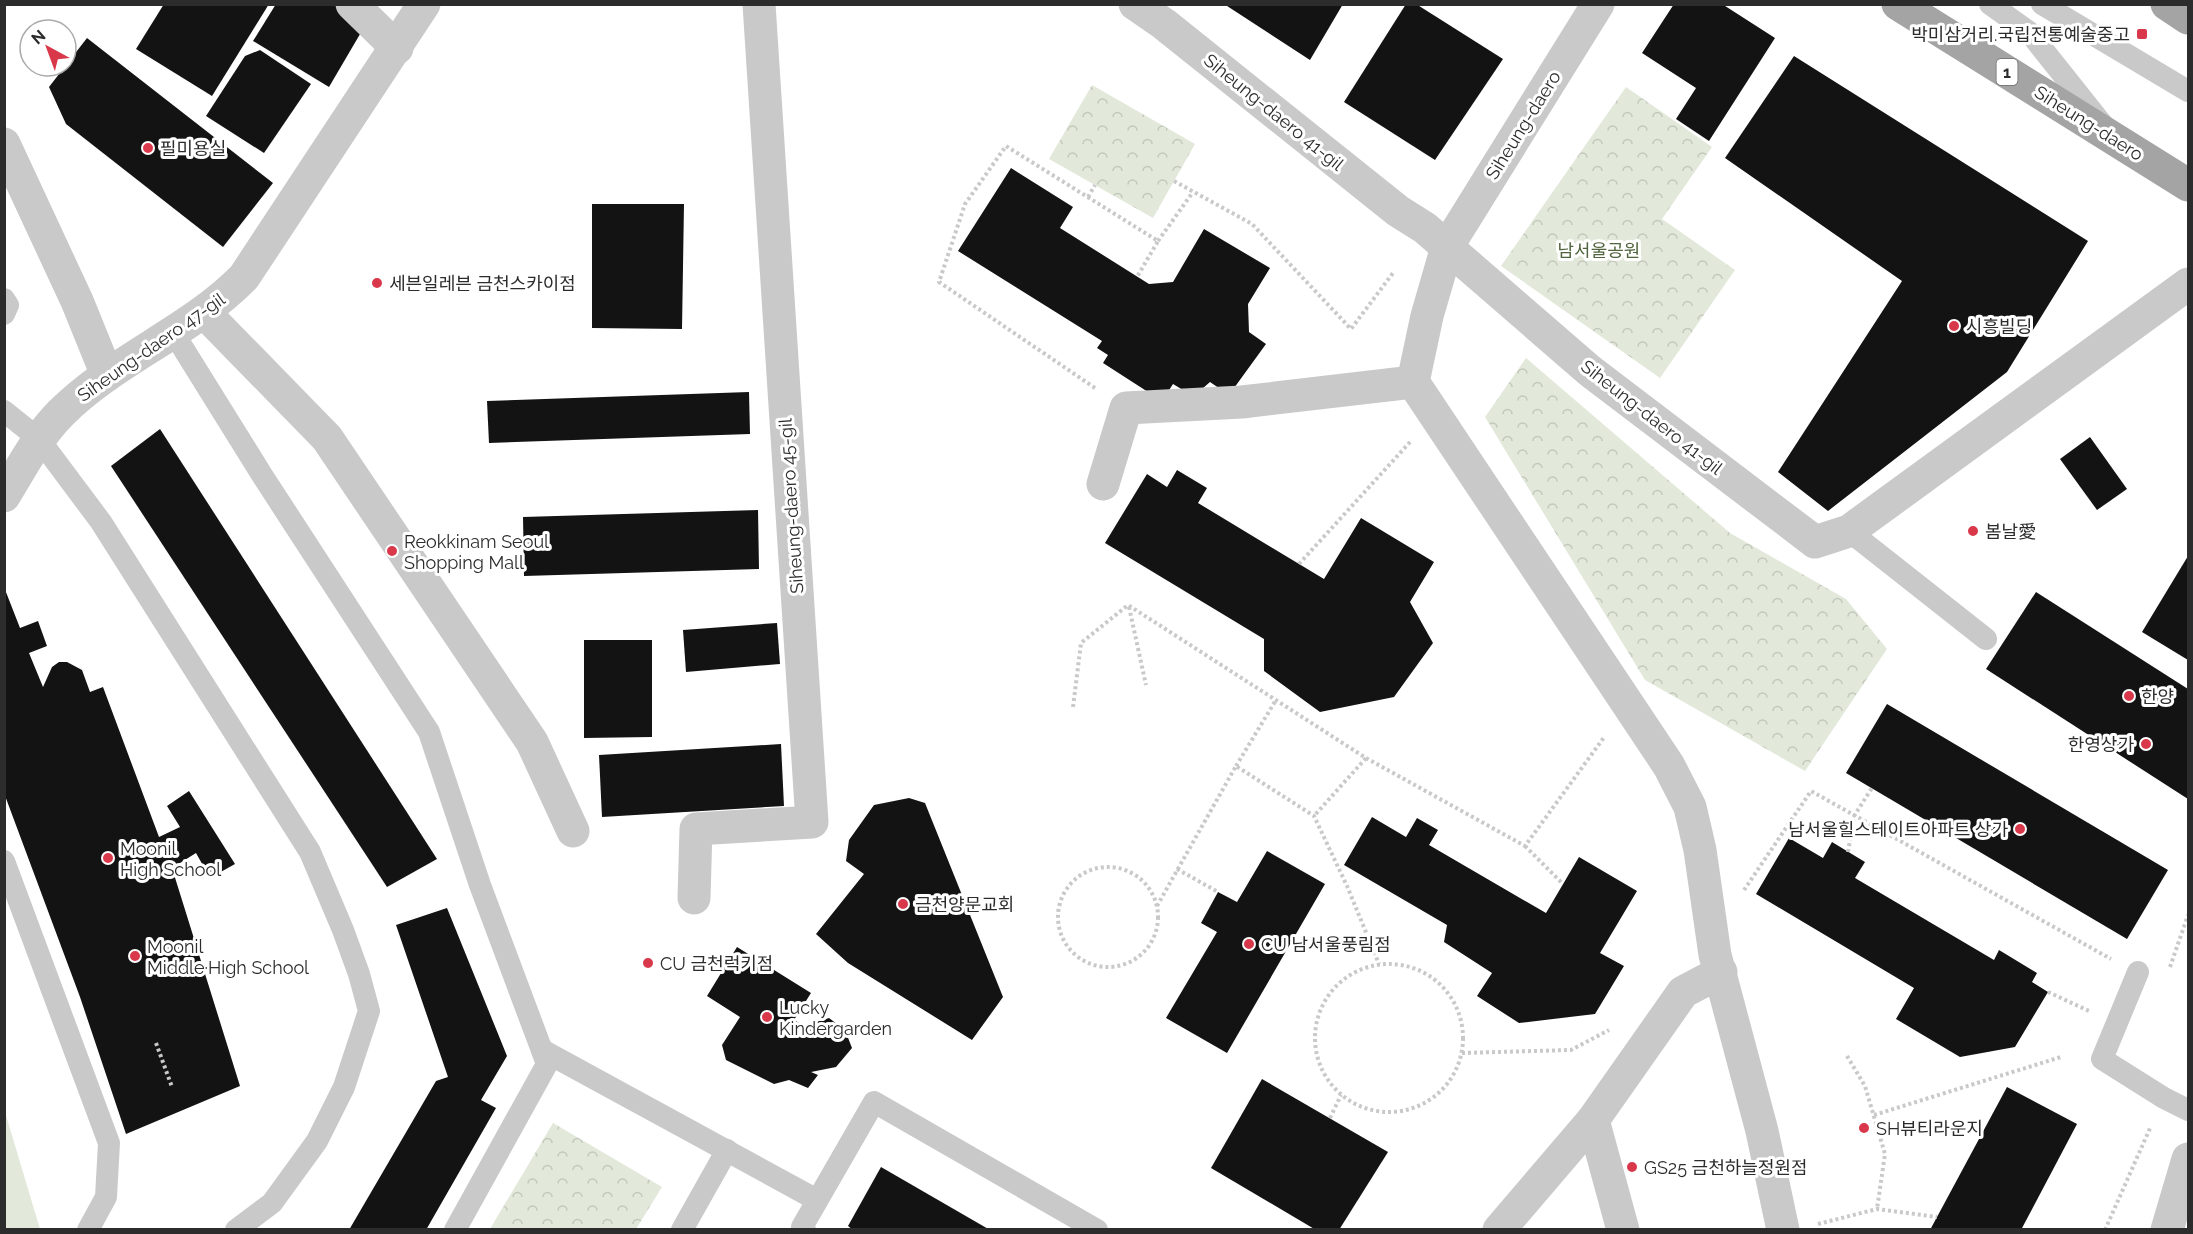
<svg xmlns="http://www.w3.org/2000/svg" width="2193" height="1234" font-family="Raleway,'Noto Sans KR',sans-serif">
<defs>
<pattern id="park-crowns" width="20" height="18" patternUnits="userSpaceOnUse" patternTransform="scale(1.5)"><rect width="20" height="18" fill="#e2e9da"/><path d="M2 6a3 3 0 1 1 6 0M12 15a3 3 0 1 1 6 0" fill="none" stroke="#c2c8bb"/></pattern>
</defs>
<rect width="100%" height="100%" fill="#fff"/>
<path fill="#e2e9da" d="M5,1112L40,1229H5Z"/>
<g fill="url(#park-crowns)">
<path d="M1092,85L1195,144L1153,218L1049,159Z"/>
<path d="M1626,87L1712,147L1662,219L1735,270L1660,378L1501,266Z"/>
<path d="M1526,358L1730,533L1846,599L1887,649L1805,771L1645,680L1485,417Z"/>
<path d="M553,1123L662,1187L636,1229H490Z"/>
</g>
<g fill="#131313">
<path d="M164,4H269L212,96L136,49Z"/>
<path d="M276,4H340L363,29L329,87L253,41Z"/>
<path d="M1224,4H1343L1310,60Z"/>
<path d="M1406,4H1416L1503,59L1435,160L1344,102Z"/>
<path d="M1674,4H1722L1775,38L1709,141L1676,119L1696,88L1642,53Z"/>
<path d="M87,38L273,183L223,247L66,124L49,87Z"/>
<path d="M260,50L311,84L264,153L206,116L245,56Z"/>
<path d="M1794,56L2088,241L2007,372L1828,511L1778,472L1902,281L1725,158Z"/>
<path d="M1011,168L1073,207L1060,228L1149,284L1173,282L1204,229L1270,268L1248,304L1249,332L1266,344L1229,395L1210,382L1202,389L1188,393L1173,384L1162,401L1103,363L1108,355L1097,348L1102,341L958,251Z"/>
<path d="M592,204H684L682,329L592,328Z"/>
<path d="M749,392L750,434L489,443L487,401Z"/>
<path d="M160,429L437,859L387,887L111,466Z"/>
<path d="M2090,437L2127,489L2097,510L2060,459Z"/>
<path d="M1177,470L1207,488L1198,503L1324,579L1361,518L1434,562L1410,602L1433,643L1394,697L1320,712L1264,671V639L1105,543L1147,474L1167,487Z"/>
<path d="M758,510L759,569L524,576L523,517Z"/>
<path d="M2188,556V660L2142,632Z"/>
<path d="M4,587L20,628L38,621L47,646L29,653L43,687L52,667L59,662H67L82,670L90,692L103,687L159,837L180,827L167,806L189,791L235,864L210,878L196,853L172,868L240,1086L126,1134L80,997L4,793Z"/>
<path d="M2036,592L2188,689V799L1986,669Z"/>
<path d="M777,623L780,664L686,672L683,630Z"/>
<path d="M584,640H652V737L584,738Z"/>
<path d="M1887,704L2168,870L2127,939L1846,773Z"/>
<path d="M781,744L784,806L602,817L599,755Z"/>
<path d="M909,798L925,803L1003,997L972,1040L848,963L816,934L864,874L846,861L849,840L874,805Z"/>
<path d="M1372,817L1406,837L1417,818L1438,830L1429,845L1546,913L1579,857L1637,891L1600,953L1624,966L1595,1014L1519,1023L1477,996L1492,973L1444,942L1447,925L1344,865Z"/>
<path d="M1789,838L1823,858L1832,842L1865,862L1855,878L1994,960L1999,950L2037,973L2032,982L2048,992L2015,1047L1960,1057L1896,1019L1914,988L1756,894Z"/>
<path d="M1267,851L1325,884L1227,1053L1166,1018L1217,932L1201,923L1218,892L1237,902Z"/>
<path d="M447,908L507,1056L481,1100L496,1108L426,1230H349L436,1081L448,1077L396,925Z"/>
<path d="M737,947L811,993L794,1020L804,1026L829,1018L845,1030L852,1048L836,1067L811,1072L818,1075L808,1088L789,1080L774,1084L726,1060L722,1045L740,1017L707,996Z"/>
<path d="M1262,1079L1388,1152L1339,1230H1316L1211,1168Z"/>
<path d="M2007,1087L2077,1124L2021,1230H1930Z"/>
<path d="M881,1167L990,1230H853L848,1226Z"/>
</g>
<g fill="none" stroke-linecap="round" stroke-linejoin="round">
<g stroke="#c9c9c9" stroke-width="4" stroke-dasharray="3 3" stroke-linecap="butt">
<path d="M1174,181L1252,224L1351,329L1393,273"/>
<path d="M1088,197L1095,185"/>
<path d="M1158,241L1193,192"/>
<path d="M1095,388L939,282L965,204L1006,146L1158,241L1137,277"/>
<path d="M1299,564L1411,441"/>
<path d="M1129,607L1146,685"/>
<path d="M1073,707L1081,643L1128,605L1366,758L1314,816"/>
<path d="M1366,758L1525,846L1605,736"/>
<path d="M1236,766L1276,700"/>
<path d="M1525,846L1563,884"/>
<path d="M1848,852L1854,816L1872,788"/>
<circle cx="1108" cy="917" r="50"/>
<path d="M1177,869L1218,892"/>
<path d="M1744,890L1811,791L2111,959"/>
<path d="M1157,906L1236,766L1314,816L1347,886L1379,964"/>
<circle cx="1389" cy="1038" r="74"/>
<path d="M2170,967L2188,915"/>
<path d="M2048,992L2089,1011"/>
<path d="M156,1043L172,1087"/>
<path d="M1462,1053L1571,1050L1609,1030"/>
<path d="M1847,1056L1865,1086L1885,1154L1877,1209"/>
<path d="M1874,1115L2061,1057"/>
<path d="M1330,1118L1341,1095"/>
<path d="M1818,1224L1877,1209L1937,1217"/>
<path d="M2105,1230L2151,1126"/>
</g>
<g stroke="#c9c9c9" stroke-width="22">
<path d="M1990,4L2029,32L2103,125"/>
<path d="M2042,4L2188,91"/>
<path d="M4,299L8,305L4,314"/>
<path d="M173,332L262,475L429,732L480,885L547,1064L455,1230"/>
<path d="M4,411L39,439L101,522L310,852L343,930L359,974L369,1011L344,1087L317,1141L272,1203L236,1230"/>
<path d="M1849,531L1986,639"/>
<path d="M4,861L109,1143L106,1197L88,1230"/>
<path d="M2138,972L2102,1059L2164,1098L2188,1110"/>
<path d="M542,1050L817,1200"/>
<path d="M682,1230L727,1150"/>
<path d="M805,1230L802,1227L874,1102L1097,1230"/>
</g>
<g stroke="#c9c9c9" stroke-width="33">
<path d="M352,4L397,48"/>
<path d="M1135,4L1164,24L1398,211L1425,228L1590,371L1815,542L1849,531L2188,284"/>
<path d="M1598,4L1447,247L1427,316L1413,382L1669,766L1690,807L1700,850L1715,955L1762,1131L1783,1230"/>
<path d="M4,144L77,301L107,375"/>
<path d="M204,312L327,438L532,742L573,831"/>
<path d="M1103,484L1126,408L1242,402L1413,382"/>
<path d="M4,496C22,467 37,437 61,413C115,359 190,332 244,277L424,4"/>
<path d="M694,898L696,829L812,822L759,4"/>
<path d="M1593,1120L1623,1230"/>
<path d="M1499,1230L1593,1120L1683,992L1721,972"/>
<path d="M2167,1230L2188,1159"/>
</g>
<g stroke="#a4a4a4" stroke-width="33">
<path d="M1898,4L2188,185"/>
<path d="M2167,4L2188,18"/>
</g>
</g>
<g fill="#d9384a" stroke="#fff" stroke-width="2">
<rect x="2136" y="28" width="12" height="12" rx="3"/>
<circle cx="148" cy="148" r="6"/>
<circle cx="377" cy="283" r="6"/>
<circle cx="1954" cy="326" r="6"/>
<circle cx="1973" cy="531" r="6"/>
<circle cx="392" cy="551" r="6"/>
<circle cx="2129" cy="696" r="6"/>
<circle cx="2146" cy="744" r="6"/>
<circle cx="2020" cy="829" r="6"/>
<circle cx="108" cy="858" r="6"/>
<circle cx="903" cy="904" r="6"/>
<circle cx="1249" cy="944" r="6"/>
<circle cx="135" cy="956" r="6"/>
<circle cx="648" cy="963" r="6"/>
<circle cx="767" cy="1017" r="6"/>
<circle cx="1864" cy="1128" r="6"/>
<circle cx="1632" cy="1167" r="6"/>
</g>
<g text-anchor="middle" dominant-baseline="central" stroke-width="6" stroke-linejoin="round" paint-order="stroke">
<rect fill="#fff" stroke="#6b6b6b" stroke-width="1.5" x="1996.5" y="59" width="21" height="26" rx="4.5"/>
<g font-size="16" font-weight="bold" fill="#2c2c2c">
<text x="2007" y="72">1</text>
</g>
<g font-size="18" fill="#2c2c2c" stroke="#fff" text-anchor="start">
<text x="2130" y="34" text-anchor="end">박미삼거리.국립전통예술중고</text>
<text x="160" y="148">필미용실</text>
<text x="389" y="283">세븐일레븐 금천스카이점</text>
<text x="1966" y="326">시흥빌딩</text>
<text x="1985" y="531">봄날愛</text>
<text x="404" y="541">Reokkinam Seoul<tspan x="404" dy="21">Shopping Mall</tspan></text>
<text x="2141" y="696">한양</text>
<text x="2134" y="744" text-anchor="end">한영상가</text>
<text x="2008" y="829" text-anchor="end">남서울힐스테이트아파트 상가</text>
<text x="120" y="848">Moonil<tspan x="120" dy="21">High School</tspan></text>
<text x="915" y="904">금천양문교회</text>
<text x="1261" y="944">CU 남서울풍림점</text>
<text x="147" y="946">Moonil<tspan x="147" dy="21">Middle·High School</tspan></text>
<text x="660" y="963">CU 금천럭키점</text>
<text x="779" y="1007">Lucky<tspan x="779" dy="21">Kindergarden</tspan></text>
<text x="1876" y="1128">SH뷰티라운지</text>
<text x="1644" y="1167">GS25 금천하늘정원점</text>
</g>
<g font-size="18" fill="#2c2c2c" stroke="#fff">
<text transform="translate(1274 112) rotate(39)">Siheung-daero 41-gil</text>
<text transform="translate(2089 123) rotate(32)">Siheung-daero</text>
<text transform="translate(1523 125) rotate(-58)">Siheung-daero</text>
<text transform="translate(151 347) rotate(-35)">Siheung-daero 47-gil</text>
<text transform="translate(1652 417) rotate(38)">Siheung-daero 41-gil</text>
<text transform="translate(791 506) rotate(-94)">Siheung-daero 45-gil</text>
</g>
<g font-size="18" fill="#50643d" stroke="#fff">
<text x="1599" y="250">남서울공원</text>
</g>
</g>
<rect width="2193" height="1234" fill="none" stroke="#2c2c2c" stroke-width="12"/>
<g transform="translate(48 48) rotate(319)"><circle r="28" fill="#ffffff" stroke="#ababab" stroke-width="1.5"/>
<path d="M0-4.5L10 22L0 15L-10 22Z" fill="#d9384a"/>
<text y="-9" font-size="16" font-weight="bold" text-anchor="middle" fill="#2c2c2c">N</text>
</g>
</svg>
